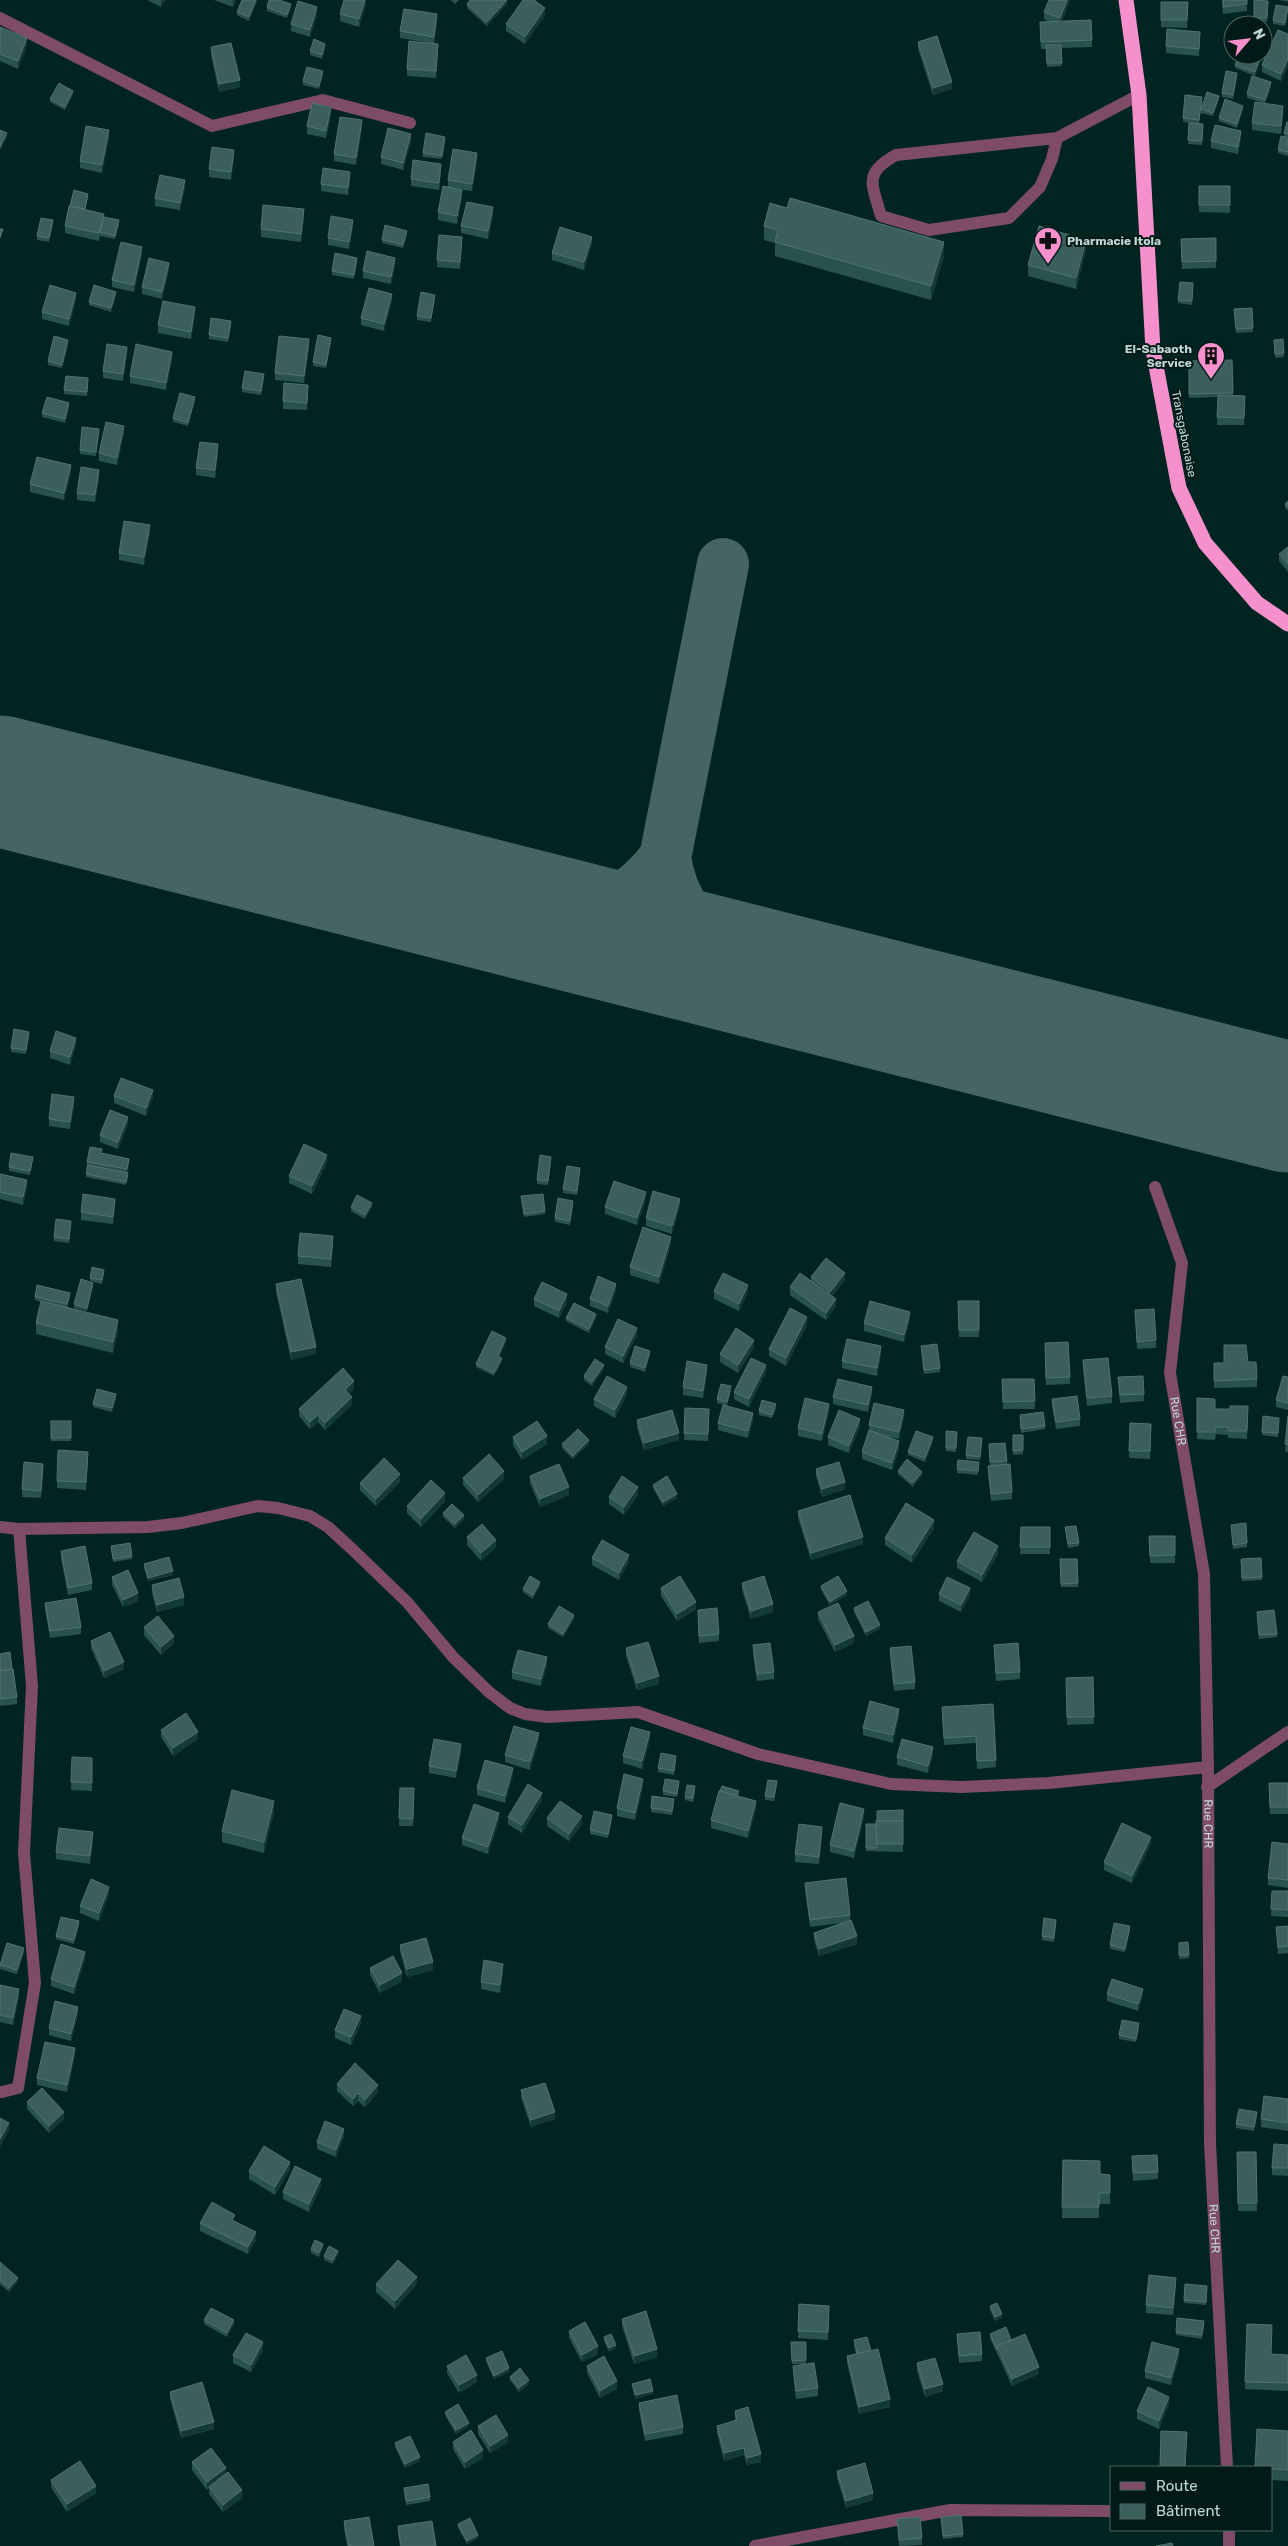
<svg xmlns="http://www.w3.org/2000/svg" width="1288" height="2546" font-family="Rubik,sans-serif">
<rect width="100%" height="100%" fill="#002521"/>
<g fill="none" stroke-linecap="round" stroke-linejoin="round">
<g stroke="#466562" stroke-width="52">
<path d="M723,564L665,858C673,910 700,933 736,968"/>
<path d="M550,920C605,906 628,906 665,858"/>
</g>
<path stroke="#466562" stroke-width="131" d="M0,781L1288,1107"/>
<g stroke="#7e4b68" stroke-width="12">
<path d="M0,18L212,126L323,100L410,123"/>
<path d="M1057,138L1052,159L1040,187L1009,218L929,230L881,216C872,184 863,173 896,155L1057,138L1139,95"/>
<path id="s1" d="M1155,1187L1182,1263L1170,1373L1204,1574L1208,1767L1210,2144L1227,2467"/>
<path d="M0,1527L19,1529L148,1527L182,1523L258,1506L278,1508L310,1516L328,1527L352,1549L407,1602L453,1657L489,1692L510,1708L525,1714L547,1717L638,1712L758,1754L891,1784L961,1787L1049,1783L1208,1767"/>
<path d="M1207,1787L1288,1732"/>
<path d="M2,2092L18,2088L35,1983L24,1853L32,1686L19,1529"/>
<path d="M1229,2530V2546"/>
<path d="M755,2546L950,2510L1112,2511"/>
</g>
<path stroke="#f690cc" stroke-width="15" d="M1126,0L1139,95L1153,350L1179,488L1205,543L1257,603L1288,624"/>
</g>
<g fill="#2a524d">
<path d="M147,0H165L161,7Z"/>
<path d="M214,0H236L233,7Z"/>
<path d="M257,0L249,21L237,15V12Z"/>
<path d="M366,0V5L359,27L340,21V14Z"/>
<path d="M451,0H459L455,4Z"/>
<path d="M1049,0H1070L1062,21L1092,40V47L1061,48L1062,66L1047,67L1046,49H1041L1040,30L1050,22L1044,19V12Z"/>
<path d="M1222,0H1247V11L1223,14Z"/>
<path d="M1254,0L1268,1L1267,22L1254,21Z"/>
<path d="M1279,0H1288V2Z"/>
<path d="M1161,2H1188L1187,28L1161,27Z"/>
<path d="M467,4H507L487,26L467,8Z"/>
<path d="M267,7L291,8L287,18L267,11Z"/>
<path d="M1288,11L1285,26L1273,24V20Z"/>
<path d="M317,15L310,37L291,31V24Z"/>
<path d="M545,15L525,44L506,31V24Z"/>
<path d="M437,21L434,43L438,51L436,78L407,76V69L425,42L400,38V31Z"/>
<path d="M0,27L27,45L18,69L0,61Z"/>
<path d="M1288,34V66L1281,81L1262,72V65Z"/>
<path d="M1200,39L1199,56L1166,53V46Z"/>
<path d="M918,42L952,89L933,95L918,49Z"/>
<path d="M211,47L240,87L219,92L211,55Z"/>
<path d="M325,47L322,59L310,55V51Z"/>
<path d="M1261,58L1255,76L1235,68V65Z"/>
<path d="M323,74L319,89L303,85V81Z"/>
<path d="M1237,77L1233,99L1222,97V93Z"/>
<path d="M1271,86L1265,104L1283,113L1281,134L1252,130V123L1264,103L1247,98V94Z"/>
<path d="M73,95L65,110L50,102V99Z"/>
<path d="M1219,99L1213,116L1201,113V109Z"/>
<path d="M1202,100L1199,124L1183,122V118Z"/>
<path d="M1243,109L1237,128L1219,121V118Z"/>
<path d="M331,115L326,138L307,134V126Z"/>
<path d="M1288,122V156L1278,153V150L1284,137V133Z"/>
<path d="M1189,123L1203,124L1202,145L1188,144Z"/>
<path d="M362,127L356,165L334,161V154Z"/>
<path d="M109,138L102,173L80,168V161Z"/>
<path d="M1241,138L1238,154L1211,148V141Z"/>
<path d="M445,140L442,159L423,157V153Z"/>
<path d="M411,141L403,170L381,164V157Z"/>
<path d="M234,157L231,180L209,177V169Z"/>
<path d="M477,161L472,191L449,188L462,197L457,224L438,220V212L448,187V180Z"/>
<path d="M441,172L439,190L411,186V179Z"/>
<path d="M350,180L348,195L321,191V184Z"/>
<path d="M1199,186H1230V213L1199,212Z"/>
<path d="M185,187L180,210L155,206V198Z"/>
<path d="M88,197L85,209L119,224L115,239L100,236V235L99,241L65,233V226Z"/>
<path d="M493,215L488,239L461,233V226Z"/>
<path d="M304,217L301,242L261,237V229Z"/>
<path d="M53,224L49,242L37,240V236Z"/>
<path d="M764,226L944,256L931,300L775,256V243L764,240Z"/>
<path d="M353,227L349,249L328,245V238Z"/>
<path d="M407,234L403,248L382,243V239Z"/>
<path d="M1216,238V268L1182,269L1181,239Z"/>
<path d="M462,244L460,269L437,267V260Z"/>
<path d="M592,244L584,270L552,260V253Z"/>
<path d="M1086,250L1076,289L1028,276V265Z"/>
<path d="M142,254L134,292L112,287V280Z"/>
<path d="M357,261L354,279L332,275V271Z"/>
<path d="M395,265L391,284L363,278V271Z"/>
<path d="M169,270L162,299L142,294V287Z"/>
<path d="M1193,287L1192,305L1178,303V300Z"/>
<path d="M116,295L111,312L89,305V302Z"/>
<path d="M435,298L431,322L417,320V316Z"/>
<path d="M76,300L69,326L42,319V312Z"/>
<path d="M392,301L384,331L361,325V318Z"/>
<path d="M1234,313L1253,328V332L1236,333Z"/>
<path d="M195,314L191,339L158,333V325Z"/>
<path d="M231,325L228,342L209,339V335Z"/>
<path d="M1283,339L1284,357L1275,358L1274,340Z"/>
<path d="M331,341L326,368L313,366V362Z"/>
<path d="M68,344L62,368L48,365V361Z"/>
<path d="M309,347L304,383L275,380V373Z"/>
<path d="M127,354L123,381L103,378V371Z"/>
<path d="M172,359L166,390L130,383V376Z"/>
<path d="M1232,360L1233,395L1245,396L1244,425H1217L1218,397L1189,398V361Z"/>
<path d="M88,378L87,396L64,394V390Z"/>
<path d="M264,378L261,395L242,392V388Z"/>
<path d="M308,392L307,410L283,409V401Z"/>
<path d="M195,401L188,426L173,422V418Z"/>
<path d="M69,407L65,423L42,417V413Z"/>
<path d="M99,432L96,456L80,454V450Z"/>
<path d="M124,433L117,465L99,461V453Z"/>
<path d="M218,452L215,478L196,475V468Z"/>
<path d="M71,472L64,500L30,492V484Z"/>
<path d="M99,477L95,502L77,500V493Z"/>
<path d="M1288,501V511L1285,508V504Z"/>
<path d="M150,532L144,565L119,560V553Z"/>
<path d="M1288,547V572L1279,561V554Z"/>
<path d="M29,1035L26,1054L11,1052V1048Z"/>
<path d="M76,1045L70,1065L50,1058V1051Z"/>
<path d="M114,1096L153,1097L146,1116L114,1103Z"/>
<path d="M74,1105L70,1129L49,1126V1119Z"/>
<path d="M128,1124L118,1149L100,1142V1135Z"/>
<path d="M102,1153L129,1162L127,1173L128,1177L126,1185L86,1177L87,1162Z"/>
<path d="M33,1160L30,1175L9,1171V1167Z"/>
<path d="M551,1160L548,1185L537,1184V1180Z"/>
<path d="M327,1162L312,1194L289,1183V1176Z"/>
<path d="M580,1172L577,1195L563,1193V1189Z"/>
<path d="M0,1174L27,1188L23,1205L0,1199Z"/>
<path d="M521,1196L545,1211V1214L524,1217Z"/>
<path d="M646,1199L637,1225L605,1214V1207Z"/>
<path d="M573,1204L570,1225L555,1222V1218Z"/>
<path d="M680,1206L672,1234L646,1226V1218Z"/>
<path d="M115,1207L113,1224L81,1220V1212Z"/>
<path d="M351,1207H372L365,1219L351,1211Z"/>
<path d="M71,1224L69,1243L54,1241V1237Z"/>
<path d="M333,1244L331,1267L298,1264V1256Z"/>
<path d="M671,1244L659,1284L630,1275V1267Z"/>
<path d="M104,1273L102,1284L90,1281V1278Z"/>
<path d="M811,1277L845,1280L832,1296L836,1306L826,1320L790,1295V1287L811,1281Z"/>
<path d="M276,1284L316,1354L291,1360L276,1292Z"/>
<path d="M93,1286L87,1311L74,1308V1304Z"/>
<path d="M616,1291L608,1313L590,1306V1299Z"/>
<path d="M714,1291L748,1292L739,1311L714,1299Z"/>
<path d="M70,1296L67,1308L118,1331L113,1353L36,1334V1323L41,1302L35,1300V1297Z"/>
<path d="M534,1299L567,1302L559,1318L534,1306Z"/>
<path d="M958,1301H979V1337H959Z"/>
<path d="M1135,1310L1156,1340V1348L1137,1349Z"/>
<path d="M566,1318H596L589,1333L566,1321Z"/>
<path d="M910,1319L904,1342L864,1331V1323Z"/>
<path d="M807,1325L786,1366L769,1356V1349Z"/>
<path d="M637,1335L623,1363L605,1354V1347Z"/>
<path d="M506,1342L499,1357L502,1361L494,1376L476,1367V1364Z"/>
<path d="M1045,1343L1070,1377V1384L1046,1385Z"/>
<path d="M921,1346L940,1368V1372L924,1374Z"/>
<path d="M754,1347L738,1373L720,1362V1354Z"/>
<path d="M881,1354L877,1376L842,1368V1361Z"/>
<path d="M650,1355L645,1372L630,1367V1363Z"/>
<path d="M1083,1360L1112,1396V1403L1087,1406L1083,1368Z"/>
<path d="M1248,1362L1257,1379V1387L1214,1388V1363Z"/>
<path d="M604,1369L592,1386L584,1380V1376Z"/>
<path d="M707,1372L703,1398L683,1395V1387Z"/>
<path d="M766,1372L749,1407L734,1399V1392Z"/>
<path d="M1118,1377L1144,1394V1401L1120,1403Z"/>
<path d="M1288,1377V1410L1276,1407V1400Z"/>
<path d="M1002,1379H1034L1035,1409H1003Z"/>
<path d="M354,1389L349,1394L352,1405L325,1430L318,1422L310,1429L299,1416V1409Z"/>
<path d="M731,1390L727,1406L717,1403V1399Z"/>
<path d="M627,1394L615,1418L594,1406V1399Z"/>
<path d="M872,1395L868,1412L833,1404V1397Z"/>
<path d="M116,1398L112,1412L93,1407V1404Z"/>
<path d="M1197,1398L1215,1409H1230L1248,1406L1247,1439L1228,1438V1435L1216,1434L1215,1440L1197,1439Z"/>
<path d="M1052,1399L1080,1419V1426L1056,1429L1052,1406Z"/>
<path d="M685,1408L709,1409L708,1441L684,1440Z"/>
<path d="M776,1408L772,1418L759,1415V1411Z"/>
<path d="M829,1411L822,1441L798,1436V1428Z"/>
<path d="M1020,1415L1045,1426V1429L1021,1433Z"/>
<path d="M1263,1416L1279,1421L1278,1437L1262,1435Z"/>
<path d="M1288,1416V1452H1285Z"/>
<path d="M904,1417L899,1439L885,1436L899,1449L892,1470L862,1459V1452L869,1430V1425Z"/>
<path d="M637,1420L679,1440L644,1450L637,1428Z"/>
<path d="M753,1420L748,1438L718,1430V1423Z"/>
<rect x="51" y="1421" width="20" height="20"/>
<path d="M1130,1423L1151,1424L1150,1459L1129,1458Z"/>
<path d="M860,1426L849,1453L828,1445V1437Z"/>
<path d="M946,1431L957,1432L956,1452L946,1451Z"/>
<path d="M1013,1435H1023V1454L1013,1455Z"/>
<path d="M513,1437L547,1444L522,1460L513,1445Z"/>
<path d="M982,1438L980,1460L966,1459V1455Z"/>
<path d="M933,1441L925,1462L908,1455V1452Z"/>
<path d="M562,1444H589L573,1459L562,1448Z"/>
<path d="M989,1448L1007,1461L1012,1492V1499L991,1501L988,1473V1466H990Z"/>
<path d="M88,1459L86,1490L57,1488V1481Z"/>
<path d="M979,1465L978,1475L957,1473V1469Z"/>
<path d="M816,1469L845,1489L822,1497L816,1476Z"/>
<path d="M43,1471L41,1498L22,1497V1489Z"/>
<path d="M898,1471L922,1475L913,1487L898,1474Z"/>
<path d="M530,1476L569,1495L540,1507L530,1483Z"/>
<path d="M463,1478L504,1479L478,1502L463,1485Z"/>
<path d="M400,1482L376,1506L360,1490V1483Z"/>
<path d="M653,1485L677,1498L663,1506L653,1488Z"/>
<path d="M638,1495L624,1515L609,1504V1497Z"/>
<path d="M445,1501L421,1527L407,1513V1506Z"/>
<path d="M798,1511L863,1544L811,1560L798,1518Z"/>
<path d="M443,1513L464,1519L455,1528L443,1517Z"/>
<path d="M1246,1523L1247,1547L1233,1549L1231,1528Z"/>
<path d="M1021,1527H1050V1554H1020Z"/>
<path d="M1065,1527L1079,1543V1546L1068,1548Z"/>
<path d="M934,1528L912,1563L885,1545V1538Z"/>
<path d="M1149,1536H1175V1563H1150Z"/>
<path d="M467,1537L496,1547L481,1561L467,1545Z"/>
<path d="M111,1546L132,1556V1559L113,1562Z"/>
<path d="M61,1551L92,1583V1590L68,1595L61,1558Z"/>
<path d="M998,1554L982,1582L957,1568V1561Z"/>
<path d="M592,1558L629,1562L619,1580L592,1565Z"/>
<path d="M1261,1558L1262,1580L1242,1581L1241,1559Z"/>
<path d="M1060,1559H1077L1078,1587H1061Z"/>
<path d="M144,1564L173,1575L148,1581L144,1567Z"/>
<path d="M112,1577L138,1601L123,1607L112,1585Z"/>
<path d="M742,1583L773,1612L751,1619L742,1590Z"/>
<path d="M152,1585L184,1605L157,1612L152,1593Z"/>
<path d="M540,1586L533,1599L523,1592V1589Z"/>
<path d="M821,1586L847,1595L830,1605L821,1590Z"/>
<path d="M661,1588L696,1609L677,1621L661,1596Z"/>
<path d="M939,1594L970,1595L961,1612L939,1601Z"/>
<path d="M45,1603L81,1627V1634L50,1638L45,1610Z"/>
<path d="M854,1608L880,1629L866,1636L854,1612Z"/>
<path d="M698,1610L719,1634V1641L699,1643Z"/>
<path d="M818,1612L854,1643L835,1652L818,1619Z"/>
<path d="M1257,1615L1277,1634V1637L1259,1639Z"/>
<path d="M574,1619L563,1637L548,1628V1624Z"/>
<path d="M144,1627L174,1643L161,1655L144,1635Z"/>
<path d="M91,1641L124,1669L104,1678L91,1648Z"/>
<path d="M753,1645L774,1672V1679L757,1681L753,1653Z"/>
<path d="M994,1645L1020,1672V1679L996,1681Z"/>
<path d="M626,1648L659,1684L637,1690L626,1656Z"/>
<path d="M890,1648L915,1682V1689L894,1691L890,1656Z"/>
<path d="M0,1654L17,1697V1704L0,1706Z"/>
<path d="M547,1664L541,1686L512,1679V1672Z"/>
<path d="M1093,1677L1094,1724L1067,1725L1066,1678Z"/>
<path d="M993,1704L996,1767L977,1769L976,1743L944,1745L942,1707Z"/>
<path d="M899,1716L893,1743L863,1735V1728Z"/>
<path d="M161,1730L198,1739L173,1756L161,1737Z"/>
<path d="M539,1740L530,1770L505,1762V1755Z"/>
<path d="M650,1740L642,1769L623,1763V1756Z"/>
<path d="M461,1752L456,1778L429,1773V1766Z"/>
<path d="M933,1755L928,1773L897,1765V1757Z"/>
<path d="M72,1757L92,1758V1791L71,1790Z"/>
<path d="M676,1759L674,1775L658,1772V1768Z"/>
<path d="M513,1775L505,1803L477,1795V1788Z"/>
<path d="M1269,1783H1288V1814H1270Z"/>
<path d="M679,1785L677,1797L663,1795V1791Z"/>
<path d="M777,1785L774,1801L765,1800V1796Z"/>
<path d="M643,1786L635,1820L617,1816V1808Z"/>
<path d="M400,1788H414L413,1826H399Z"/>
<path d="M695,1790L693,1802L685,1800V1797Z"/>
<path d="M739,1794L738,1796L756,1808L748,1838L711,1828V1820Z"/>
<path d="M542,1800L522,1833L508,1824V1817Z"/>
<path d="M674,1803L672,1815L651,1812V1808Z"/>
<path d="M903,1810V1852L866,1851V1824H876Z"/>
<path d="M274,1812L264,1853L222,1842V1831Z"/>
<path d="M864,1817L854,1858L830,1852V1845Z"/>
<path d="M547,1818L582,1824L569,1841L547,1826Z"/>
<path d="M612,1819L608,1838L590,1834V1830Z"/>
<path d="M499,1820L488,1854L462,1845V1838Z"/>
<path d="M822,1835L819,1864L795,1862V1854Z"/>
<path d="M93,1839L90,1864L56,1859V1852Z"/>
<path d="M1151,1844L1132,1883L1104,1870V1862Z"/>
<path d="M1288,1844V1888L1268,1885V1878Z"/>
<path d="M805,1883L850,1915V1921L857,1944L819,1956L814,1940V1933L842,1923L810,1927L805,1890Z"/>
<path d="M1272,1891H1288V1917L1271,1916Z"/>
<path d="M109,1894L99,1921L80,1913V1906Z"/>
<path d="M1056,1924L1054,1942L1042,1940V1936Z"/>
<path d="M79,1925L74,1944L56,1939V1936Z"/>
<path d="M1288,1926V1953L1278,1954L1276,1927Z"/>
<path d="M1130,1930L1125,1952L1110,1949V1945Z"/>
<path d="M1188,1942L1189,1958L1179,1959V1943Z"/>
<path d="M400,1945L433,1970L407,1977L400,1952Z"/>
<path d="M24,1952L17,1974L0,1969V1965Z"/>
<path d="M85,1959L74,1994L51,1986V1979Z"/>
<path d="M370,1968L402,1981L380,1993L370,1975Z"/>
<path d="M503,1971L500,1993L481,1989V1982Z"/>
<path d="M0,1985L19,1996L13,2025L0,2022Z"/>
<path d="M1107,1994L1143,1996L1138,2011L1107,2001Z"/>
<path d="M78,2014L71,2041L49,2035V2028Z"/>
<path d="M361,2023L351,2045L335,2038V2030Z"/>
<path d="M1139,2027L1136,2042L1119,2039V2035Z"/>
<path d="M75,2056L67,2092L37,2085V2078Z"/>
<path d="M337,2084L378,2092L365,2107L358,2101L353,2106L337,2091Z"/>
<path d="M521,2090L555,2119L531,2127L521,2098Z"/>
<path d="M1288,2099V2131L1261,2127V2119Z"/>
<path d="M27,2102L64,2119L49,2133L27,2109Z"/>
<path d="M1257,2116L1254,2131L1236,2128V2124Z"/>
<path d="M344,2136L336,2157L317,2149V2142Z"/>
<path d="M1288,2145V2176L1272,2175V2168Z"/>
<path d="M1237,2152H1256L1257,2211H1238Z"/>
<path d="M1157,2155L1158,2179L1133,2181L1132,2156Z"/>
<path d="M1063,2160L1100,2174L1110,2175V2204H1099V2218H1062Z"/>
<path d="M290,2169L275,2195L249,2179V2171Z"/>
<path d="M321,2186L309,2212L283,2199V2192Z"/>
<path d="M235,2221L256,2240L248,2254L200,2231V2223Z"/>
<path d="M323,2248L319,2257L311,2253V2249Z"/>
<path d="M338,2254L333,2264L324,2260V2256Z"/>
<path d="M0,2262L18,2281L9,2292L0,2284Z"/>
<path d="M376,2284H417L395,2309L376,2292Z"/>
<path d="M1176,2286L1173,2315L1146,2313V2305Z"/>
<path d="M1207,2286L1206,2305L1184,2303V2300Z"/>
<path d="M799,2304L829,2306L828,2340L798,2338Z"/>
<path d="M990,2306L1002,2318L995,2321L990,2310Z"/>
<path d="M622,2319L657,2357L634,2364L622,2326Z"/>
<path d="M204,2320L234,2324L227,2337L204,2324Z"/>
<path d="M1204,2324L1202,2339L1176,2335V2332Z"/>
<path d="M1247,2324L1271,2354L1288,2355V2391L1245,2389Z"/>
<path d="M569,2331L598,2354L582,2362L569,2338Z"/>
<path d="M957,2334L982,2354V2361L959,2363Z"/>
<path d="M990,2334L1039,2374L1012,2386L990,2338Z"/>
<path d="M604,2337L616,2348L609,2352L604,2341Z"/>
<path d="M854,2340L871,2351L890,2407L859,2414L847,2363V2356L856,2354L854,2344Z"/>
<path d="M791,2342H806V2364H792Z"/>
<path d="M263,2350L251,2372L233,2363V2355Z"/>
<path d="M1179,2357L1171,2385L1145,2378V2371Z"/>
<path d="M486,2358L509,2372L494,2379L486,2361Z"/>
<path d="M917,2363L943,2391L925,2397L917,2371Z"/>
<path d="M447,2366L477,2382L459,2393L447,2373Z"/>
<path d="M587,2366L617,2389L600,2398L587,2373Z"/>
<path d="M793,2366L818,2388V2396L796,2399L793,2374Z"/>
<path d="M510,2377L529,2384L519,2392L510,2380Z"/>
<path d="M170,2392L214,2429L181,2438L170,2399Z"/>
<path d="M639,2403L683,2427V2434L645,2441L639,2410Z"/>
<path d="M1169,2404L1159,2429L1137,2419V2411Z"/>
<path d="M735,2411L761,2462L747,2465L744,2455L724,2461L717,2433V2426L735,2421Z"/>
<path d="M445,2412L469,2426L456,2434L445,2415Z"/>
<path d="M478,2426L508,2442L490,2453L478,2434Z"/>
<path d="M1288,2431V2481L1272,2480V2467Z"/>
<path d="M453,2442L483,2458L465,2469L453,2449Z"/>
<path d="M395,2443L420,2461L405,2468L395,2447Z"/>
<path d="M192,2462L226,2474L242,2498L223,2512L209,2494V2488L207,2490L192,2470Z"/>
<path d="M837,2471L873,2500L846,2508L837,2478Z"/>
<path d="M51,2480L96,2493L67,2512L51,2487Z"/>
<path d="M404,2488L430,2497V2501L406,2505Z"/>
<path d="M941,2517L963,2534V2537L943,2539Z"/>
<path d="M897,2519L922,2538V2545L899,2546Z"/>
<path d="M344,2521L374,2546H347L344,2528Z"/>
<path d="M458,2524L478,2538L467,2544L458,2528Z"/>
<path d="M398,2526L436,2546H400L398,2533Z"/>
</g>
<g fill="#133a35">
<path d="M161,0H165L161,7Z"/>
<path d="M233,0H236L233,7Z"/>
<path d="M256,0H257V1L249,21V17Z"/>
<path d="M365,0H366V5L359,27V19Z"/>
<path d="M507,0V4L487,26V22Z"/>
<path d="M1067,0H1070L1060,26V18Z"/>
<path d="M291,4V8L287,18V15Z"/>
<path d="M317,7V15L310,37V30Z"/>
<path d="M545,8V15L525,44V37Z"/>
<path d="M437,14V21L434,44V37Z"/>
<path d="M27,38V45L18,69V61Z"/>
<path d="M325,44V47L322,59V55Z"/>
<path d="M1261,55V58L1255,76V72Z"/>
<path d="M1288,59V66L1281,81V74Z"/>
<path d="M323,71V74L319,89V86Z"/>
<path d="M240,80V87L219,92V84Z"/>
<path d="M952,82V89L933,95V88Z"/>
<path d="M1271,82V86L1265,104V100Z"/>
<path d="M73,91V95L65,110V107Z"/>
<path d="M1219,96V99L1213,116V113Z"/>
<path d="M1243,106V109L1237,128V124Z"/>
<path d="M1283,106V113L1281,134V126Z"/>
<path d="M331,107V115L326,138V131Z"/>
<path d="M362,120V127L356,165V158Z"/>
<path d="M109,130V138L102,173V165Z"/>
<path d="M1241,131V138L1238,154V147Z"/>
<path d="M7,133V137L0,151V147Z"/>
<path d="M411,134V141L403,170V163Z"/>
<path d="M234,150V157L231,180V172Z"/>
<path d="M477,153V161L472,191V184Z"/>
<path d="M441,164V172L439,190V183Z"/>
<path d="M350,172V180L348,195V188Z"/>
<path d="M185,180V187L180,210V203Z"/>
<path d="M462,190V197L457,224V216Z"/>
<path d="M493,207V215L488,239V231Z"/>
<path d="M304,209V217L301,242V234Z"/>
<path d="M53,220V224L49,242V238Z"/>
<path d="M353,220V227L349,249V242Z"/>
<path d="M407,231V234L403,248V245Z"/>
<path d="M592,237V244L584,270V262Z"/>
<path d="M1086,240V250L1076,289V278Z"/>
<path d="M944,242V256L931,300V286Z"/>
<path d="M142,247V254L134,292V285Z"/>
<path d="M395,258V265L391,284V277Z"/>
<path d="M169,263V270L162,299V292Z"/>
<path d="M116,292V295L111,312V308Z"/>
<path d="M76,293V300L69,326V319Z"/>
<path d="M392,294V301L384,331V324Z"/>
<path d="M195,307V314L191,339V332Z"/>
<path d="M309,339V347L304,383V376Z"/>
<path d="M68,340V344L62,368V365Z"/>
<path d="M127,347V354L123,381V374Z"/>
<path d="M172,352V359L166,390V383Z"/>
<path d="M195,397V401L188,426V423Z"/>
<path d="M69,403V407L65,423V419Z"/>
<path d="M124,426V433L117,465V458Z"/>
<path d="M218,444V452L215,478V470Z"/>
<path d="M71,465V472L64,500V493Z"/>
<path d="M99,470V477L95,502V495Z"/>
<path d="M150,525V532L144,565V557Z"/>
<path d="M76,1038V1045L70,1065V1057Z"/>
<path d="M153,1090V1097L146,1116V1108Z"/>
<path d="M74,1097V1105L70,1129V1122Z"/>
<path d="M128,1117V1124L118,1149V1142Z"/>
<path d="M327,1155V1162L312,1194V1186Z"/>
<path d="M27,1180V1188L23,1205V1197Z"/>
<path d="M646,1192V1199L637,1225V1218Z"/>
<path d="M115,1199V1207L113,1224V1217Z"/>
<path d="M680,1199V1206L672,1234V1226Z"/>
<path d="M372,1203V1207L365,1219V1215Z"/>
<path d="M671,1237V1244L659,1284V1277Z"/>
<path d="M845,1273V1280L830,1299V1292Z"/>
<path d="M93,1283V1286L87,1311V1308Z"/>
<path d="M616,1284V1291L608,1313V1306Z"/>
<path d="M748,1285V1292L739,1311V1304Z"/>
<path d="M567,1294V1302L559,1318V1311Z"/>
<path d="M836,1299V1306L826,1320V1313Z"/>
<path d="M910,1312V1319L904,1342V1335Z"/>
<path d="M596,1314V1318L589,1333V1329Z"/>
<path d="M807,1317V1325L786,1366V1358Z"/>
<path d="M118,1320V1331L113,1353V1342Z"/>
<path d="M637,1328V1335L623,1363V1356Z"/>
<path d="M506,1338V1342L498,1360V1356Z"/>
<path d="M754,1340V1347L738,1373V1365Z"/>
<path d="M881,1346V1354L877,1376V1368Z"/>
<path d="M316,1347V1354L291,1360V1352Z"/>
<path d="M650,1351V1355L645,1372V1368Z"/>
<path d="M502,1358V1361L494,1376V1373Z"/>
<path d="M604,1365V1369L592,1386V1382Z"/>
<path d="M707,1365V1372L703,1398V1391Z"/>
<path d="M766,1365V1372L749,1407V1399Z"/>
<path d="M354,1381V1389L345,1397V1390Z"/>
<path d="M627,1387V1394L615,1418V1410Z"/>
<path d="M872,1387V1395L868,1412V1405Z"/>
<path d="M116,1394V1398L112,1412V1408Z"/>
<path d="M352,1397V1405L325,1430V1423Z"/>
<path d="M829,1404V1411L822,1441V1434Z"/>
<path d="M904,1410V1417L899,1439V1432Z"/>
<path d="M753,1413V1420L748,1438V1431Z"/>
<path d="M318,1415V1422L310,1429V1422Z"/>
<path d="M860,1419V1426L849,1453V1446Z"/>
<path d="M679,1433V1440L644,1450V1443Z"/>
<path d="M547,1436V1444L522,1460V1452Z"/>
<path d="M933,1437V1441L925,1462V1458Z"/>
<path d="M589,1440V1444L573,1459V1456Z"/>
<path d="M899,1441V1449L892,1470V1463Z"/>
<path d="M504,1471V1479L478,1502V1495Z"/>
<path d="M922,1472V1475L913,1487V1483Z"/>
<path d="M400,1474V1482L376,1506V1499Z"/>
<path d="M845,1482V1489L822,1497V1489Z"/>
<path d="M569,1487V1495L540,1507V1499Z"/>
<path d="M638,1487V1495L624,1515V1507Z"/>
<path d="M445,1493V1501L421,1527V1519Z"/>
<path d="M677,1494V1498L663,1506V1502Z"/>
<path d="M464,1515V1519L455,1528V1524Z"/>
<path d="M934,1520V1528L912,1563V1555Z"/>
<path d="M863,1537V1544L811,1560V1553Z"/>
<path d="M496,1540V1547L481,1561V1553Z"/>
<path d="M998,1546V1554L982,1582V1575Z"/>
<path d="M629,1555V1562L619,1580V1573Z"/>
<path d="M173,1571V1575L148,1581V1578Z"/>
<path d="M540,1582V1586L533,1599V1595Z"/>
<path d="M970,1588V1595L961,1612V1605Z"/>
<path d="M847,1591V1595L830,1605V1602Z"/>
<path d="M138,1593V1601L123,1607V1600Z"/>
<path d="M184,1597V1605L157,1612V1605Z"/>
<path d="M696,1602V1609L677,1621V1614Z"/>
<path d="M773,1604V1612L751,1619V1611Z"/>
<path d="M574,1615V1619L563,1637V1634Z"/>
<path d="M880,1625V1629L866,1636V1632Z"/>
<path d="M174,1636V1643L161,1655V1647Z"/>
<path d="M854,1636V1643L835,1652V1645Z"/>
<path d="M547,1657V1664L541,1686V1679Z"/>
<path d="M124,1662V1669L104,1678V1671Z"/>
<path d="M659,1676V1684L637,1690V1683Z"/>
<path d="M899,1709V1716L893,1743V1735Z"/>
<path d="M198,1732V1739L173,1756V1748Z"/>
<path d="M650,1732V1740L642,1769V1761Z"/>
<path d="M539,1733V1740L530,1770V1762Z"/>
<path d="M461,1744V1752L456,1778V1771Z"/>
<path d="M933,1747V1755L928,1773V1766Z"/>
<path d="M513,1768V1775L505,1803V1796Z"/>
<path d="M643,1779V1786L635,1820V1813Z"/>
<path d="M542,1793V1800L522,1833V1825Z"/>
<path d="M274,1801V1812L264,1853V1842Z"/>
<path d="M756,1801V1808L748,1838V1831Z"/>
<path d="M864,1809V1817L854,1858V1851Z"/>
<path d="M499,1813V1820L488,1854V1847Z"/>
<path d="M582,1816V1824L569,1841V1834Z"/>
<path d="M822,1827V1835L819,1864V1857Z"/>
<path d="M93,1832V1839L90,1864V1856Z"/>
<path d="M1151,1837V1844L1132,1883V1876Z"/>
<path d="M109,1887V1894L99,1921V1913Z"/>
<path d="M79,1921V1925L74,1944V1940Z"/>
<path d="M857,1936V1944L819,1956V1949Z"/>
<path d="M24,1948V1952L17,1974V1970Z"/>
<path d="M85,1952V1959L74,1994V1987Z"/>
<path d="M433,1962V1970L407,1977V1969Z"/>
<path d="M503,1964V1971L500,1993V1985Z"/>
<path d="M402,1973V1981L380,1993V1985Z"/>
<path d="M19,1989V1996L13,2025V2018Z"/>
<path d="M1143,1989V1996L1138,2011V2004Z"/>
<path d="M78,2007V2014L71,2041V2034Z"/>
<path d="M361,2016V2023L351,2045V2037Z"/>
<path d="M75,2048V2056L67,2092V2085Z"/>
<path d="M378,2085V2092L365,2107V2100Z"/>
<path d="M358,2093V2101L353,2106V2099Z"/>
<path d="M64,2112V2119L49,2133V2126Z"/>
<path d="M555,2112V2119L531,2127V2120Z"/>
<path d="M9,2123V2131L0,2147V2139Z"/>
<path d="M344,2129V2136L336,2157V2150Z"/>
<path d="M290,2162V2169L275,2195V2187Z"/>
<path d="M321,2179V2186L309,2212V2204Z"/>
<path d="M256,2232V2240L248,2254V2247Z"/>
<path d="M323,2244V2248L319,2257V2253Z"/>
<path d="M338,2251V2254L333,2264V2260Z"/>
<path d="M417,2277V2284L395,2309V2301Z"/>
<path d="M18,2278V2281L9,2292V2288Z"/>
<path d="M1176,2278V2286L1173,2315V2308Z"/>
<path d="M1002,2314V2318L995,2321V2317Z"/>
<path d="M234,2320V2324L227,2337V2333Z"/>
<path d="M263,2342V2350L251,2372V2365Z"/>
<path d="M616,2345V2348L609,2352V2348Z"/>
<path d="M598,2346V2354L582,2362V2355Z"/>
<path d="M657,2349V2357L634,2364V2356Z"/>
<path d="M1179,2349V2357L1171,2385V2378Z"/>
<path d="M1039,2367V2374L1012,2386V2379Z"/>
<path d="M509,2368V2372L494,2379V2376Z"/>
<path d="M477,2375V2382L459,2393V2385Z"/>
<path d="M529,2380V2384L519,2392V2388Z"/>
<path d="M617,2381V2389L600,2398V2391Z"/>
<path d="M943,2384V2391L925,2397V2389Z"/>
<path d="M653,2391V2394L635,2399V2395Z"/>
<path d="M1169,2397V2404L1159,2429V2421Z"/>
<path d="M890,2399V2407L859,2414V2407Z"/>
<path d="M214,2422V2429L181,2438V2431Z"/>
<path d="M469,2423V2426L456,2434V2430Z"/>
<path d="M508,2435V2442L490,2453V2446Z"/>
<path d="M744,2448V2455L724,2461V2453Z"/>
<path d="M483,2450V2458L465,2469V2462Z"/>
<path d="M761,2454V2462L747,2465V2458Z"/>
<path d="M420,2457V2461L405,2468V2464Z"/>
<path d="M226,2468V2476L207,2490V2482Z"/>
<path d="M96,2486V2493L67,2512V2504Z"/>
<path d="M242,2490V2498L223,2512V2505Z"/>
<path d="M873,2493V2500L846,2508V2501Z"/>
<path d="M478,2535V2538L467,2544V2541Z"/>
</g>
<g fill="#3b605c" stroke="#50736e">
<path d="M242,0H256L249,17L237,12Z"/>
<path d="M269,0H279L291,4L287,15L267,7Z"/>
<path d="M344,0H365L359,19L340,14Z"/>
<path d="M470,0H507L487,22L467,4Z"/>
<path d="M523,0H534L545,8L525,37L506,24Z"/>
<path d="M1049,0H1067L1060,18L1044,12Z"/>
<path d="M1223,0H1247V4L1223,7Z"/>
<path d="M1254,0L1268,1L1267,18H1254Z"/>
<path d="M298,1L317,7L310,30L291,24Z"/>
<path d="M1161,2H1188L1187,20H1161Z"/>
<path d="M1276,5L1288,7L1285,23L1273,20Z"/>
<path d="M404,9L437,14L434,37L400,31Z"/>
<path d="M1248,17V25H1239L1238,18Z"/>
<path d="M1091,20L1092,40L1041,42L1040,22Z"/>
<path d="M0,27L27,38L18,61L0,54Z"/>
<path d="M1167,29L1200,32L1199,49L1166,46Z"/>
<path d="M1278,30L1288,34V59L1281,74L1262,65Z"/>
<path d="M937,36L952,82L933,88L918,42Z"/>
<path d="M314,39L325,44L322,55L310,51Z"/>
<path d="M409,41L438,44L436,71L407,69Z"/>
<path d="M231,43L240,80L219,84L211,47Z"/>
<path d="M1046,45H1061L1062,63H1047Z"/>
<path d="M1239,55H1261L1255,72L1235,65Z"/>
<path d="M307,67L323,71L319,86L303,81Z"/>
<path d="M1226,71L1237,73L1233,95L1222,93Z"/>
<path d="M1252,76L1271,82L1265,100L1247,94Z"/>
<path d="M59,83L73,91L65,107L50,99Z"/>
<path d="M1207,92L1219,96L1213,113L1201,109Z"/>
<path d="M1185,95L1202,97L1199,120L1183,118Z"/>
<path d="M1225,99L1243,106L1237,124L1219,118Z"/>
<path d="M1255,102L1283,106L1281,126L1252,123Z"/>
<path d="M312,103L331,107L326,131L307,126Z"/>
<path d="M340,117L362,120L356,158L334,154Z"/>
<path d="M1287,122H1288V134L1284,133Z"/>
<path d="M1189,123L1203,124L1202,141L1188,140Z"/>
<path d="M1215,125L1241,131L1238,147L1211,141Z"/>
<path d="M86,126L109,130L102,165L80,161Z"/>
<path d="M388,128L411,134L403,163L381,157Z"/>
<path d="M0,130L7,133L0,147Z"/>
<path d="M426,133L445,137L442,156L423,153Z"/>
<path d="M1281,136L1288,138V152L1278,150Z"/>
<path d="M212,147L234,150L231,172L209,169Z"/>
<path d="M453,149L477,153L472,184L448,180Z"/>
<path d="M413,160L441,164L439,183L411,179Z"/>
<path d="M323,168L350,172L348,188L321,184Z"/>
<path d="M160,175L185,180L180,203L155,198Z"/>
<path d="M443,186L462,190L457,216L438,212Z"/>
<rect x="1199" y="186" width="31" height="19"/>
<path d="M74,190L88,194L85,209L70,206Z"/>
<path d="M790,198L944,242L931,286L775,242L778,230L764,226L770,203L787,208Z"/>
<path d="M467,202L493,207L488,231L461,226Z"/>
<path d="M263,205L304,209L301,234L261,229Z"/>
<path d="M69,206L104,214L99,233L65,226Z"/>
<path d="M331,216L353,220L349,242L328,238Z"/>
<path d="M104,217L119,220L115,236L100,232Z"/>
<path d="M41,218L53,220L49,238L37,236Z"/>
<path d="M385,225L407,231L403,245L382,239Z"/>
<path d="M1039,226L1086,240L1076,278L1028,265Z"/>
<path d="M560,227L592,237L584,262L552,253Z"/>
<path d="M0,229H3L0,238Z"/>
<path d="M439,235L462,237L460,262L437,260Z"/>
<path d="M1216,238V261L1182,262L1181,239Z"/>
<path d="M121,242L142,247L134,285L112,280Z"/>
<path d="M367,251L395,258L391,277L363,271Z"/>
<path d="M335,253L357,258L354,275L332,271Z"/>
<path d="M149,258L169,263L162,292L142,287Z"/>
<path d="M1180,282L1193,283L1192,301L1178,300Z"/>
<path d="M50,285L76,293L69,319L42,312Z"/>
<path d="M94,285L116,292L111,308L89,302Z"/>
<path d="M369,288L392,294L384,324L361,318Z"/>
<path d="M421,292L435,295L431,318L417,316Z"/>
<path d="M163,301L195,307L191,332L158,325Z"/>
<path d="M1252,308L1253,328L1236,329L1234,309Z"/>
<path d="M211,318L231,321L228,338L209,335Z"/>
<path d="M318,335L331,338L326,365L313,362Z"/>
<path d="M54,336L68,340L62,365L48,361Z"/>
<path d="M279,336L309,339L304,376L275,373Z"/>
<path d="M1283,339L1284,353L1275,354L1274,340Z"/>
<path d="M107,344L127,347L123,374L103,371Z"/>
<path d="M136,344L172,352L166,383L130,376Z"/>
<path d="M1232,360L1233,393L1189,394V361Z"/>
<path d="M245,371L264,374L261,391L242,388Z"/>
<path d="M66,376L88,378L87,392L64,390Z"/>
<path d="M284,383L308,385L307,403L283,401Z"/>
<path d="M180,393L195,397L188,423L173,418Z"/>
<path d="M1218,395L1245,396L1244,418L1217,417Z"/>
<path d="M47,397L69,403L65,419L42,413Z"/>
<path d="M106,422L124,426L117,458L99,453Z"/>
<path d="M82,427L99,429L96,452L80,450Z"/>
<path d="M200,442L218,444L215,470L196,468Z"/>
<path d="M37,457L71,465L64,493L30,484Z"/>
<path d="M81,467L99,470L95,495L77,493Z"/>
<path d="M1288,501V507L1285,504Z"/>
<path d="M124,521L150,525L144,557L119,553Z"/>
<path d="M1288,547V564L1279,554Z"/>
<path d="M14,1029L29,1032L26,1050L11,1048Z"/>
<path d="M56,1031L76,1038L70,1057L50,1051Z"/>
<path d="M121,1078L153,1090L146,1108L114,1096Z"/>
<path d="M52,1094L74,1097L70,1122L49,1119Z"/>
<path d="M110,1110L128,1117L118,1142L100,1135Z"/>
<path d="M304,1144L327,1155L312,1186L289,1176Z"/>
<path d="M90,1147L102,1149L101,1153L129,1159L127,1169L87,1162Z"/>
<path d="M11,1153L33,1157L30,1171L9,1167Z"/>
<path d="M540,1155L551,1157L548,1181L537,1180Z"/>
<path d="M88,1165L128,1173L126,1182L86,1174Z"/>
<path d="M567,1166L580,1168L577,1191L563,1189Z"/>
<path d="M0,1174L27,1180L23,1197L0,1192Z"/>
<path d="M614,1181L646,1192L637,1218L605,1207Z"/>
<path d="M653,1191L680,1199L672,1226L646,1218Z"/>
<path d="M83,1194L115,1199L113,1217L81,1212Z"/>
<path d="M543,1194L545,1211L524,1214L521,1196Z"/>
<path d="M357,1195L372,1203L365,1215L351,1207Z"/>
<path d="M558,1198L573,1201L570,1221L555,1218Z"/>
<path d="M56,1219L71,1221L69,1239L54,1237Z"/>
<path d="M643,1227L671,1237L659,1277L630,1267Z"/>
<path d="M300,1233L333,1236L331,1259L298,1256Z"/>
<path d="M826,1258L845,1273L830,1292L811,1277Z"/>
<path d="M92,1267L104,1270L102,1280L90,1278Z"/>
<path d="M723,1273L748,1285L739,1304L714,1291Z"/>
<path d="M800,1273L836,1299L826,1313L790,1287Z"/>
<path d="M598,1276L616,1284L608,1306L590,1299Z"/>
<path d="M81,1279L93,1283L87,1308L74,1304Z"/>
<path d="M301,1279L316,1347L291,1352L276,1284Z"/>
<path d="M542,1282L567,1294L559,1311L534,1299Z"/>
<path d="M37,1285L70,1293L67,1304L35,1297Z"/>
<path d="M41,1301L118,1320L113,1342L36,1323Z"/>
<path d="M870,1301L910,1312L904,1335L864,1323Z"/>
<path d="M958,1301H979V1330H959Z"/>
<path d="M574,1303L596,1314L589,1329L566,1318Z"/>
<path d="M790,1308L807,1317L786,1358L769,1349Z"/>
<path d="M1154,1309L1156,1340L1137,1342L1135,1310Z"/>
<path d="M618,1319L637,1328L623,1356L605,1347Z"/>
<path d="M736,1328L754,1340L738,1365L720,1354Z"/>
<path d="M492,1331L506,1338L498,1356L502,1358L494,1373L476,1364Z"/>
<path d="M847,1339L881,1346L877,1368L842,1361Z"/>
<path d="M1068,1342L1070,1377L1046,1378L1045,1343Z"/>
<path d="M937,1344L940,1368L924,1370L921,1346Z"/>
<path d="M1224,1345H1246L1248,1362H1256L1257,1379L1214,1381V1363H1224Z"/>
<path d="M635,1346L650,1351L645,1368L630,1363Z"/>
<path d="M751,1358L766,1365L749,1399L734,1392Z"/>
<path d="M1108,1358L1112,1396L1087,1398L1083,1360Z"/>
<path d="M595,1359L604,1365L592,1382L584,1376Z"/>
<path d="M687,1361L707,1365L703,1391L683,1387Z"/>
<path d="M343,1368L354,1381L345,1390L352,1397L325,1423L318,1415L310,1422L299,1409Z"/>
<path d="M607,1376L627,1387L615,1410L594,1399Z"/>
<path d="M1143,1376L1144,1394L1120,1395L1118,1377Z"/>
<path d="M1283,1376L1288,1377V1403L1276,1400Z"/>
<path d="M838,1379L872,1387L868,1405L833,1397Z"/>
<path d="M1002,1379H1034L1035,1401L1003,1402Z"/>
<path d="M721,1384L731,1386L727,1402L717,1399Z"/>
<path d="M97,1389L116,1394L112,1408L93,1404Z"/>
<path d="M1077,1396L1080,1419L1056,1422L1052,1399Z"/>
<path d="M805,1398L829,1404L822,1434L798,1428Z"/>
<path d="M1197,1398L1215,1399V1409H1230V1406H1248L1247,1431H1228V1427H1216L1215,1432H1197Z"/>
<path d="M762,1400L776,1404L772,1415L759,1411Z"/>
<path d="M874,1403L904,1410L899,1432L869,1425Z"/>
<path d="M723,1405L753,1413L748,1431L718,1423Z"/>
<path d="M685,1408L709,1409L708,1434L684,1433Z"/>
<path d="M672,1410L679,1433L644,1443L637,1420Z"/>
<path d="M839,1410L860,1419L849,1446L828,1437Z"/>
<path d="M1043,1412L1045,1426L1021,1429L1020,1415Z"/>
<path d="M1263,1416L1279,1418L1278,1433L1262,1432Z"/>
<path d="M1288,1416V1445L1285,1444Z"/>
<rect x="51" y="1421" width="20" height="17"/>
<path d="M537,1421L547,1436L522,1452L513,1437Z"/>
<path d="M1130,1423L1151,1424L1150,1451H1129Z"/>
<path d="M578,1429L589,1440L573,1456L562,1444Z"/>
<path d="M869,1430L899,1441L892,1463L862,1452Z"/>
<path d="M916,1431L933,1437L925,1458L908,1452Z"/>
<path d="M946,1431L957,1432L956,1448H946Z"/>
<path d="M1013,1435H1023V1450L1013,1451Z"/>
<path d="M968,1437L982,1438L980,1457L966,1455Z"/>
<path d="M1005,1443L1007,1461L990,1462L989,1444Z"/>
<path d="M58,1450L88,1452L86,1482L57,1481Z"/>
<path d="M489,1454L504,1471L478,1495L463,1478Z"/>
<path d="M384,1458L400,1474L376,1499L360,1483Z"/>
<path d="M907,1459L922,1472L913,1483L898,1471Z"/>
<path d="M958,1460L979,1462L978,1471L957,1469Z"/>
<path d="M24,1462L43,1464L41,1491L22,1489Z"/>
<path d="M839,1462L845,1482L822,1489L816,1469Z"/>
<path d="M559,1464L569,1487L540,1499L530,1476Z"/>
<path d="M1010,1464L1012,1492L991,1494L988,1466Z"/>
<path d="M622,1476L638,1487L624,1507L609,1497Z"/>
<path d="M667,1476L677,1494L663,1502L653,1485Z"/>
<path d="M431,1480L445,1493L421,1519L407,1506Z"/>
<path d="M850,1495L863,1537L811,1553L798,1511Z"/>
<path d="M906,1503L934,1520L912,1555L885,1538Z"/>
<path d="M452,1504L464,1515L455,1524L443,1513Z"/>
<path d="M1246,1523L1247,1543L1233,1545L1231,1525Z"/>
<path d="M482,1524L496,1540L481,1553L467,1537Z"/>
<path d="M1076,1526L1079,1543L1068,1544L1065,1527Z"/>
<path d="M1021,1527H1050V1547H1020Z"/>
<path d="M974,1532L998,1546L982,1575L957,1561Z"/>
<path d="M1149,1536H1175V1555L1150,1556Z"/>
<path d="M602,1540L629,1555L619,1573L592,1558Z"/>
<path d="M130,1543L132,1556L113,1559L111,1546Z"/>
<path d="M85,1546L92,1583L68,1588L61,1551Z"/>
<path d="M169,1557L173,1571L148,1578L144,1564Z"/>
<path d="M1261,1558L1262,1577L1242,1578L1241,1559Z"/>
<path d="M1060,1559H1077L1078,1583L1061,1584Z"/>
<path d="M128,1570L138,1593L123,1600L112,1577Z"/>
<path d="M530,1576L540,1582L533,1595L523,1589Z"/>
<path d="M680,1576L696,1602L677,1614L661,1588Z"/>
<path d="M764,1576L773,1604L751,1611L742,1583Z"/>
<path d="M838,1576L847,1591L830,1602L821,1586Z"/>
<path d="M947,1577L970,1588L961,1605L939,1594Z"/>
<path d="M179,1578L184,1597L157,1605L152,1585Z"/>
<path d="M76,1598L81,1627L50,1631L45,1603Z"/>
<path d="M868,1601L880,1625L866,1632L854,1608Z"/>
<path d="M838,1603L854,1636L835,1645L818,1612Z"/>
<path d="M559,1606L574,1615L563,1634L548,1624Z"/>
<path d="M717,1608L719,1634L699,1636L698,1610Z"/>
<path d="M1274,1610L1277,1634L1259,1635L1257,1612Z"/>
<path d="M158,1616L174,1636L161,1647L144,1627Z"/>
<path d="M110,1632L124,1662L104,1671L91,1641Z"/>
<path d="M648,1642L659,1676L637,1683L626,1648Z"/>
<path d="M770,1643L774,1672L757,1674L753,1645Z"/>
<path d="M1018,1643L1020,1672L996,1673L994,1645Z"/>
<path d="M911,1646L915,1682L894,1684L890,1648Z"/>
<path d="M518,1650L547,1657L541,1679L512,1672Z"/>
<path d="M10,1652L12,1669L0,1671V1654Z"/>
<path d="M13,1669L17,1697L0,1699V1671Z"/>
<path d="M1093,1677L1094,1717H1067L1066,1678Z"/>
<path d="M870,1701L899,1709L893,1735L863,1728Z"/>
<path d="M993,1704L996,1760L977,1761L976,1736L944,1738L942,1707Z"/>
<path d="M186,1713L198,1732L173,1748L161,1730Z"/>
<path d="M514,1726L539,1733L530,1762L505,1755Z"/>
<path d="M631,1727L650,1732L642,1761L623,1756Z"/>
<path d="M434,1739L461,1744L456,1771L429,1766Z"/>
<path d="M902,1739L933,1747L928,1766L897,1757Z"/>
<path d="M661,1753L676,1756L674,1771L658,1768Z"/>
<path d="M72,1757L92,1758V1783L71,1782Z"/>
<path d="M485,1760L513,1768L505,1796L477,1788Z"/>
<path d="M624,1774L643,1779L635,1813L617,1808Z"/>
<path d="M665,1779L679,1781L677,1794L663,1791Z"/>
<path d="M768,1780L777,1781L774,1797L765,1796Z"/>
<path d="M1269,1783H1288V1807H1270Z"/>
<path d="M528,1784L542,1793L522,1825L508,1817Z"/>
<path d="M687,1785L695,1786L693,1798L685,1797Z"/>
<path d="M722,1786L739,1791L737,1796L720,1791Z"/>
<path d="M400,1788H414L413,1819L399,1818Z"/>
<path d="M232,1790L274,1801L264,1842L222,1831Z"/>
<path d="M719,1791L756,1801L748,1831L711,1820Z"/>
<path d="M652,1796L674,1799L672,1811L651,1808Z"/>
<path d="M560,1801L582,1816L569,1834L547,1818Z"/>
<path d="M840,1803L864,1809L854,1851L830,1845Z"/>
<path d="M474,1804L499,1813L488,1847L462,1838Z"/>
<path d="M903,1810V1821H877V1811Z"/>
<path d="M594,1811L612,1815L608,1834L590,1830Z"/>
<path d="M876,1821H903V1844H877Z"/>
<path d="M1122,1823L1151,1837L1132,1876L1104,1862Z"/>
<path d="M799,1824L822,1827L819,1857L795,1854Z"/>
<path d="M866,1824H876L877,1848H866Z"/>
<path d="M59,1828L93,1832L90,1856L56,1852Z"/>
<path d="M1272,1842L1288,1844V1880L1268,1878Z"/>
<path d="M846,1878L850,1915L810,1920L805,1883Z"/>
<path d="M91,1879L109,1887L99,1913L80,1906Z"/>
<path d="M1272,1891H1288V1910L1271,1909Z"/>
<path d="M61,1917L79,1921L74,1940L56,1936Z"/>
<path d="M1044,1918L1056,1920L1054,1938L1042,1936Z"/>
<path d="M851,1920L857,1936L819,1949L814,1933Z"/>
<path d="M1114,1923L1130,1926L1125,1949L1110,1945Z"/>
<path d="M1288,1926V1946L1278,1947L1276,1927Z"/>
<path d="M426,1938L433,1962L407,1969L400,1945Z"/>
<path d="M1188,1942L1189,1955H1179V1943Z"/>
<path d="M7,1943L24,1948L17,1970L0,1965Z"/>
<path d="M61,1944L85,1952L74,1987L51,1979Z"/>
<path d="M393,1956L402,1973L380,1985L370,1968Z"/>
<path d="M484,1960L503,1964L500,1985L481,1982Z"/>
<path d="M1112,1979L1143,1989L1138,2004L1107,1994Z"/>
<path d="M0,1985L19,1989L13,2018L0,2015Z"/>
<path d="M55,2001L78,2007L71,2034L49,2028Z"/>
<path d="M344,2009L361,2016L351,2037L335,2030Z"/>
<path d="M1122,2020L1139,2023L1136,2039L1119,2035Z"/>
<path d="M45,2042L75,2048L67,2085L37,2078Z"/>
<path d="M355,2063L378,2085L365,2100L358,2093L353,2099L337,2084Z"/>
<path d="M545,2083L555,2112L531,2120L521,2090Z"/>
<path d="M42,2088L64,2112L49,2126L27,2102Z"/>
<path d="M1264,2096L1288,2099V2123L1261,2119Z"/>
<path d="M1239,2109L1257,2112L1254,2127L1236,2124Z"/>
<path d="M0,2118L9,2123L0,2139Z"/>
<path d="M325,2121L344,2129L336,2150L317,2142Z"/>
<path d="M1274,2144L1288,2145V2168H1272Z"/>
<path d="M264,2146L290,2162L275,2187L249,2171Z"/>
<path d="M1237,2152H1256L1257,2203H1238Z"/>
<path d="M1157,2155L1158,2172L1133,2173L1132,2156Z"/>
<path d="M1063,2160L1100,2161V2174L1110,2175V2193H1099V2207H1062Z"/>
<path d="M295,2166L321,2179L309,2204L283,2192Z"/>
<path d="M212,2202L235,2215L232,2220L256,2232L248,2247L200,2223Z"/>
<path d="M315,2240L323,2244L319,2253L311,2249Z"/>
<path d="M329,2246L338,2251L333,2260L324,2256Z"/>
<path d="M398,2260L417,2277L395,2301L376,2284Z"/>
<path d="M0,2262L18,2278L9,2288L0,2280Z"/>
<path d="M1149,2275L1176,2278L1173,2308L1146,2305Z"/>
<path d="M1185,2284L1207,2286L1206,2302L1184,2300Z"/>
<path d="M997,2303L1002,2314L995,2317L990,2306Z"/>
<path d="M799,2304L829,2306L828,2332L798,2331Z"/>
<path d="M211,2308L234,2320L227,2333L204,2320Z"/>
<path d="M646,2311L657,2349L634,2356L622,2319Z"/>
<path d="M1177,2318L1204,2321L1202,2335L1176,2332Z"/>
<path d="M585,2322L598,2346L582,2355L569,2331Z"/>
<path d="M1247,2324L1272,2325L1271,2354L1288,2355V2383L1245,2382Z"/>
<path d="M1006,2327L1011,2340L997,2346V2350L990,2334Z"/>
<path d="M980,2332L982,2354L959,2356L957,2334Z"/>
<path d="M246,2333L263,2342L251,2365L233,2355Z"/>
<path d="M611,2334L616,2345L609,2348L604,2337Z"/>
<path d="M1025,2334L1039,2367L1012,2379L997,2346Z"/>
<path d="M867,2337L871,2351L857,2354L854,2340Z"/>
<path d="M791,2342H806V2360L792,2361Z"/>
<path d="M1152,2342L1179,2349L1171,2378L1145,2371Z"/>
<path d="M878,2349L890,2399L859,2407L847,2356Z"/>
<path d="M502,2351L509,2368L494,2376L486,2358Z"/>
<path d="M466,2355L477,2375L459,2385L447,2366Z"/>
<path d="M604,2356L617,2381L600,2391L587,2366Z"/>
<path d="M935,2358L943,2384L925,2389L917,2363Z"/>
<path d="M814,2363L818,2388L796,2391L793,2366Z"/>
<path d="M520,2368L529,2380L519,2388L510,2377Z"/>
<path d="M650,2379L653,2391L635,2395L632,2384Z"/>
<path d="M202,2382L214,2422L181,2431L170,2392Z"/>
<path d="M1148,2387L1169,2397L1159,2421L1137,2411Z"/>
<path d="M677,2395L683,2427L645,2434L639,2403Z"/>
<path d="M458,2404L469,2423L456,2430L445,2412Z"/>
<path d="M748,2407L761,2454L747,2458L744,2448L724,2453L717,2426L737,2420L735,2411Z"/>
<path d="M496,2415L508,2435L490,2446L478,2426Z"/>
<path d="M1257,2429L1288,2431V2470L1272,2469V2467H1255Z"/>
<path d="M471,2430L483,2450L465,2462L453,2442Z"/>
<path d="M1161,2431L1187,2432L1185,2467H1160Z"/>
<path d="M410,2436L420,2457L405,2464L395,2443Z"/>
<path d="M211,2448L226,2468L207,2482L192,2462Z"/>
<path d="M80,2461L96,2486L67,2504L51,2480Z"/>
<path d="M865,2463L873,2493L846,2501L837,2471Z"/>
<path d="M228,2472L242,2490L223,2505L209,2487Z"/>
<path d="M428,2484L430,2497L406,2501L404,2488Z"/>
<path d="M961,2515L963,2534L943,2536L941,2517Z"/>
<path d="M369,2517L374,2546H349L344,2521Z"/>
<path d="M920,2517L922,2538L899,2540L897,2519Z"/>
<path d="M470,2518L478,2535L467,2541L458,2524Z"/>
<path d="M432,2521L436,2546H401L398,2526Z"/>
<path d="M1172,2543L1173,2546H1156Z"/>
</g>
<defs>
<symbol id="pharmacy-pin" viewBox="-11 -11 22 30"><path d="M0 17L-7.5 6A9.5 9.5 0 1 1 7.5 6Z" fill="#f790cd" stroke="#001a17"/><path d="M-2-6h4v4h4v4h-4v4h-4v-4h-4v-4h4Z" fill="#111"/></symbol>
<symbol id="building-pin" viewBox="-11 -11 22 30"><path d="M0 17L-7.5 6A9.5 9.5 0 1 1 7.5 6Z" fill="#f790cd" stroke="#001a17"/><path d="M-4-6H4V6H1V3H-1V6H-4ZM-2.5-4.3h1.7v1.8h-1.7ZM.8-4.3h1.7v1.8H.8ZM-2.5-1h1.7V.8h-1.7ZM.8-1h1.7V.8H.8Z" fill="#111"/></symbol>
</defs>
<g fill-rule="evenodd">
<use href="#pharmacy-pin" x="1032" y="225" width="32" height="43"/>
<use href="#building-pin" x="1195" y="340" width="32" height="43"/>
</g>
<g text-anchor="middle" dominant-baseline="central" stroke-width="4" stroke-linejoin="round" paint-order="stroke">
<g font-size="12" font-weight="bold" fill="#c2d7d4" stroke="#001a17" text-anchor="start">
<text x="1067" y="241">Pharmacie Itola</text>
<text x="1192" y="349" text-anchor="end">El-Sabaoth<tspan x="1192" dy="14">Service</tspan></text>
</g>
<g font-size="12" fill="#c2d7d4" stroke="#001a17">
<text transform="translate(1184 434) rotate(79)">Transgabonaise</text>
<text stroke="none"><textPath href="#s1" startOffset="240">Rue CHR</textPath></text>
<text stroke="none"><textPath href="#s1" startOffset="645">Rue CHR</textPath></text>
<text stroke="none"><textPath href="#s1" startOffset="1050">Rue CHR</textPath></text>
</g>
</g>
<rect x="1110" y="2466" width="162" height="65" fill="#001a17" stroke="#4e6663"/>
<rect x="1120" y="2482" width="25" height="8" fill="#7e4b68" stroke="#4e6663"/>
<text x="1156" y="2491" font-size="15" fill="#c2d7d4">Route</text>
<rect x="1120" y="2504" width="25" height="15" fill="#3b605c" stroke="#4e6663"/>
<text x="1156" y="2516" font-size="15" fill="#c2d7d4">Bâtiment</text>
<g transform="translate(1248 40) rotate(62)"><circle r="24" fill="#001a17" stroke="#4e6663"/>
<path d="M0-4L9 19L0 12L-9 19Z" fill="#f790cd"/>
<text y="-8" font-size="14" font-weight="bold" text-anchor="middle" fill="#c2d7d4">N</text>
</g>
</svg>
